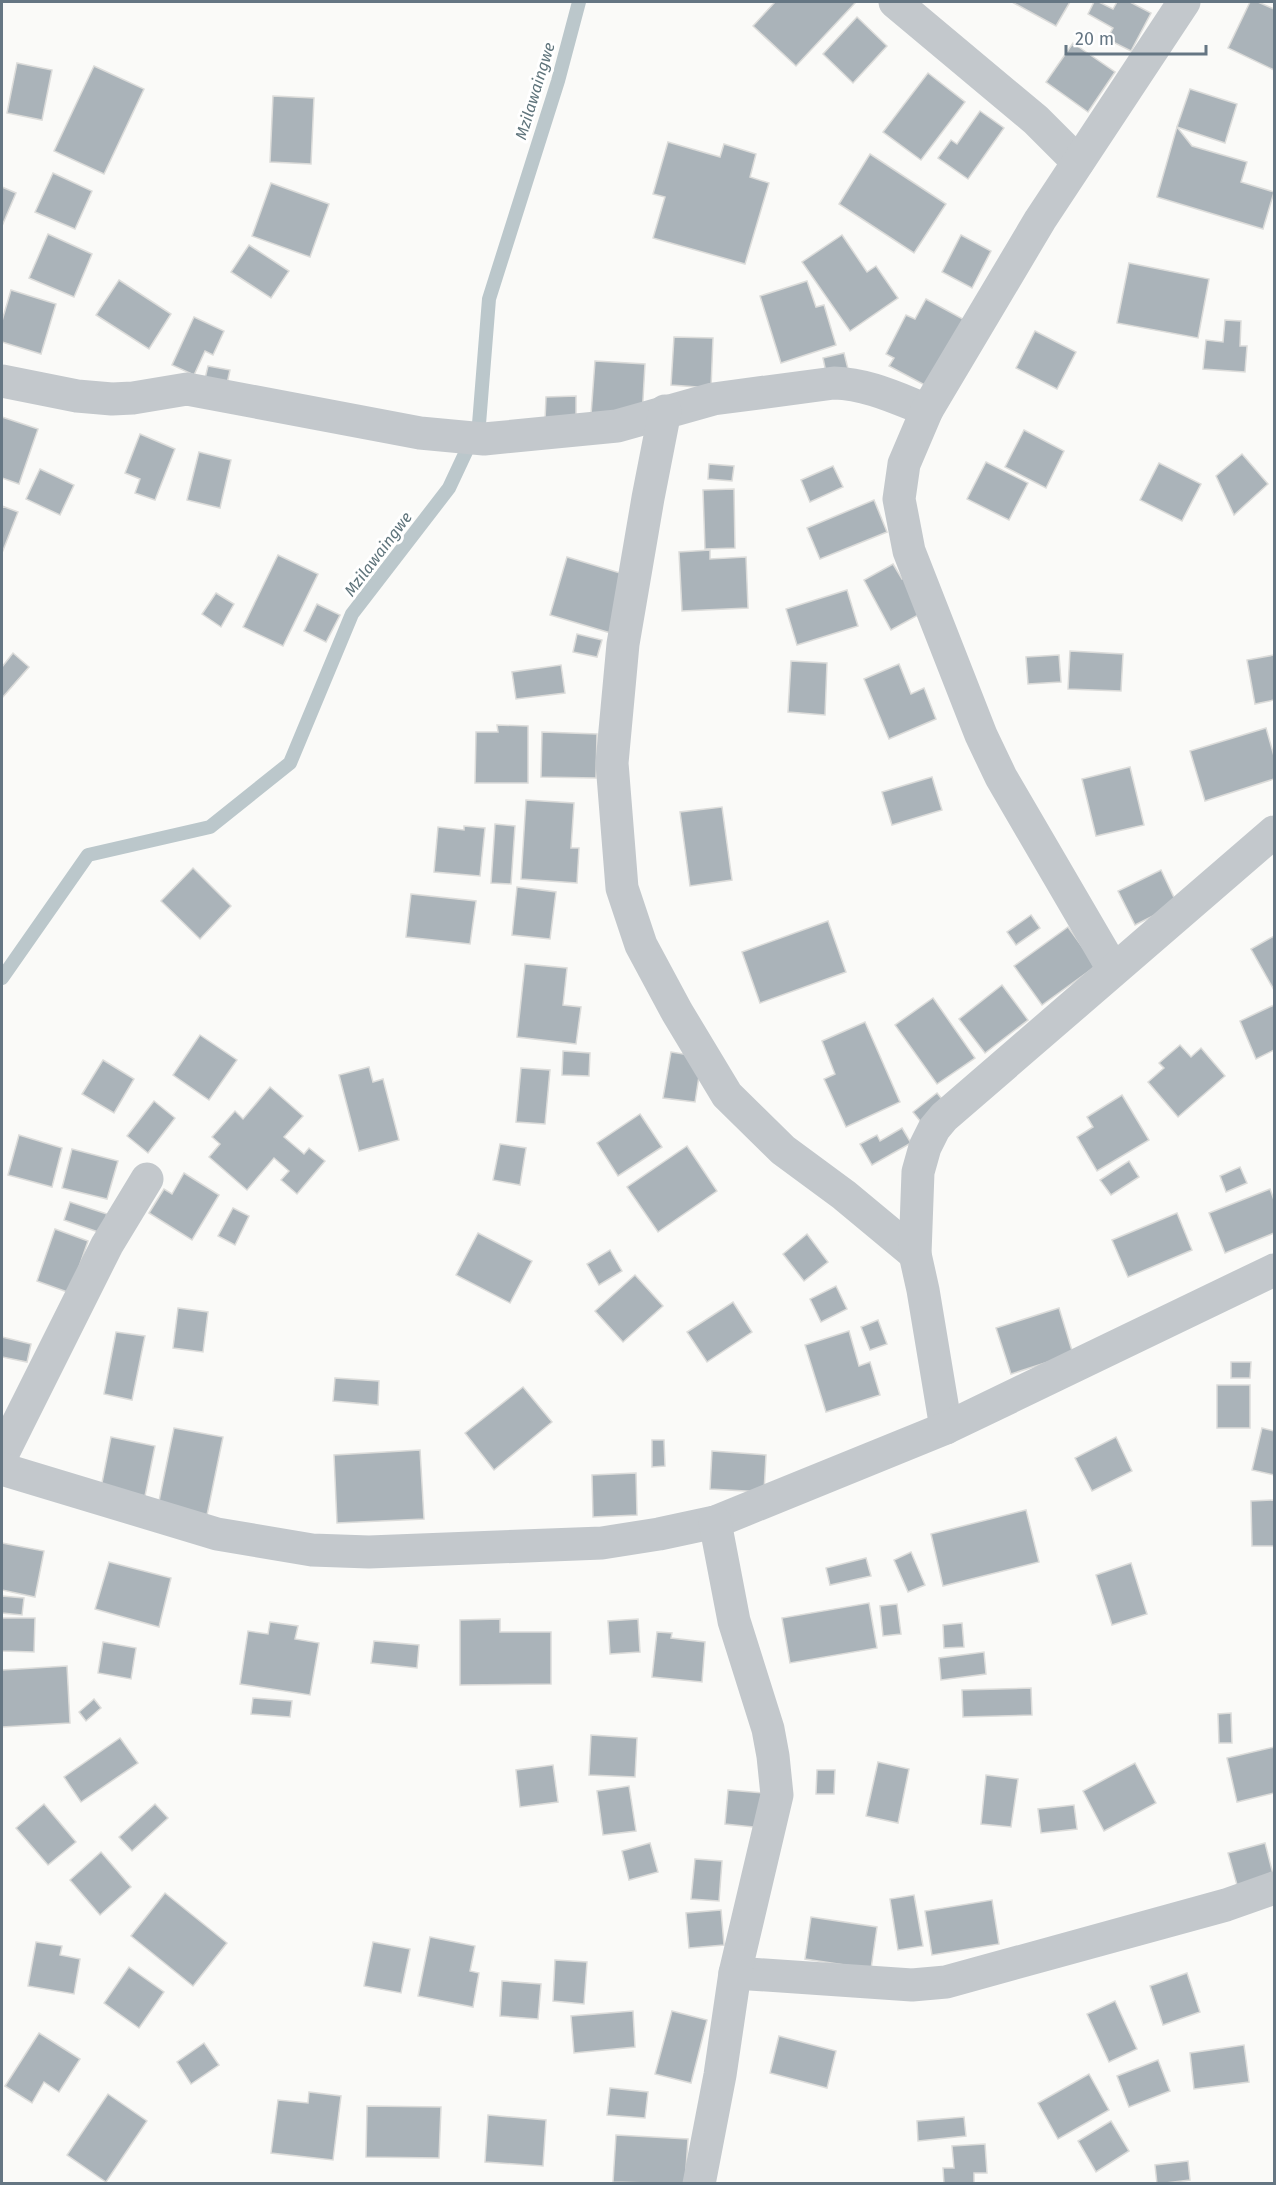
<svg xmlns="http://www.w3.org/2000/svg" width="1276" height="2185" font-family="'Fira Sans',sans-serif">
<rect width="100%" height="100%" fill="#fafaf8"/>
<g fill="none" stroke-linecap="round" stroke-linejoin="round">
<path stroke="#bbc7cb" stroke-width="14" d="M2,978L88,855L210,827L290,763L352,614L449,488L479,424L489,299L558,81L579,2"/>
</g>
<g fill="#aab3b9" stroke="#dcdcda" stroke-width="1.5">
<path d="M775,2H856L796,66L753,26Z"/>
<path d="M1012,2H1070L1056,26Z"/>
<path d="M1094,2H1099L1113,9L1117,2H1130L1151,13L1131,51L1107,39L1113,28L1088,14Z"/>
<path d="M1250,2H1258L1274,9V70L1228,48Z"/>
<path d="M857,17L887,46L853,83L823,54Z"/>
<path d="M1073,43L1115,72L1088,112L1046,82Z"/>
<path d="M17,63L52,70L42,120L7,113Z"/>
<path d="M94,66L144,89L104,174L54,151Z"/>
<path d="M928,73L965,102L921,160L883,132Z"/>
<path d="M1190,89L1237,104L1225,143L1177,127Z"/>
<path d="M273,96L314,98L311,164L270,162Z"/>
<path d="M980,111L1004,128L968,179L938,158L951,140L957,144Z"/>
<path d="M1177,127L1192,146L1247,162L1241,182L1274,192L1263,229L1157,197Z"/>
<path d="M668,142L720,157L724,144L756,154L750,177L769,183L745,264L653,238L665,197L653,194Z"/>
<path d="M870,154L946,204L914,253L839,204Z"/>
<path d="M53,173L92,191L75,229L35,212Z"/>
<path d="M271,183L329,204L310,257L252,236Z"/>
<path d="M2,187L16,193L2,226Z"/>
<path d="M48,234L92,254L74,297L29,278Z"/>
<path d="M842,235L867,272L876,266L898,298L850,331L802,262Z"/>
<path d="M961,235L991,251L972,288L942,272Z"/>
<path d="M249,245L289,271L271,298L231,272Z"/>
<path d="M1129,263L1209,279L1198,338L1117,323Z"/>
<path d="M119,280L171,314L149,349L96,315Z"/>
<path d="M807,281L816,307L824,305L836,345L781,363L760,296Z"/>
<path d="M11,290L56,304L41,354L2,342V321Z"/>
<path d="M926,299L972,324L936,391L889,366L894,358L886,354L906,315L915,319Z"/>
<path d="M194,317L224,331L213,355L205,351L194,375L172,365Z"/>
<path d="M1225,320L1241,321L1240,346H1247L1245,372L1203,369L1206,340L1223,342Z"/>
<path d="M1035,331L1076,352L1057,389L1016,368Z"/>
<path d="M674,337L713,338L711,388L671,385Z"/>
<path d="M844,353L850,377L828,382L823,358Z"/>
<path d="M595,361L645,364L642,417L591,415Z"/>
<path d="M208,366L230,370L226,388L204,383Z"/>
<path d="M576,396V420H545L546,397Z"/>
<path d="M2,417L38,429L19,484L2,478Z"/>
<path d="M1024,430L1064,451L1046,488L1005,467Z"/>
<path d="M140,434L175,449L155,500L135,493L140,479L125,473Z"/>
<path d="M199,452L231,460L220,508L187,500Z"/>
<path d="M1242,454L1268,484L1234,515L1216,476Z"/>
<path d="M986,462L1028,483L1009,520L967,499Z"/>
<path d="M1159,463L1201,484L1182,521L1140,500Z"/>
<path d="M709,464L734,466L732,481L708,479Z"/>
<path d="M833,466L843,487L810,502L801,480Z"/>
<path d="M40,469L74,485L60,515L26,499Z"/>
<path d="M734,489L735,548L705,549L703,490Z"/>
<path d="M874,500L887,532L820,559L807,528Z"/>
<path d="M2,506L18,512L2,553Z"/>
<path d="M710,550V559L746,557L748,608L682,611L679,552Z"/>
<path d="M278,555L318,574L283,646L243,627Z"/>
<path d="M567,557L630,576L614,634L550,615Z"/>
<path d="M893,564L902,579L907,576L920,614L891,630L864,580Z"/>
<path d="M847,590L858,626L797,645L786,609Z"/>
<path d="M216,593L234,604L221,627L202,614Z"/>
<path d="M317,604L340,615L326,642L304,631Z"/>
<path d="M577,634L602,640L597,657L573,652Z"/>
<path d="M1070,651L1123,654L1121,691L1068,689Z"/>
<path d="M13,653L29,667L2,698V667Z"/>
<path d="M1059,655L1061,682L1028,684L1026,657Z"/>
<path d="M1274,655V700L1255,704L1247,660Z"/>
<path d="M791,661L827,663L825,715L788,712Z"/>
<path d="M899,664L911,694L924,688L936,719L889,739L864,679Z"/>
<path d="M561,665L565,693L516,699L512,672Z"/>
<path d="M497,725L528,726V783H475L476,732H498Z"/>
<path d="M1266,728L1274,756V779L1205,801L1190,751Z"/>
<path d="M542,732L597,734L596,778L541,777Z"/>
<path d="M1130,767L1144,825L1096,836L1082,779Z"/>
<path d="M932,777L942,810L892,825L882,792Z"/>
<path d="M526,800L574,803L571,848H579L577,883L521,879Z"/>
<path d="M722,807L732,880L690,886L680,812Z"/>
<path d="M495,824L515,826L511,884L491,883Z"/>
<path d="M464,826L485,828L480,876L434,872L438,827L464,830Z"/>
<path d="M193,868L231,906L200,939L161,901Z"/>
<path d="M1161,870L1177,904L1135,925L1118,891Z"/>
<path d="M517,887L556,892L550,939L512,935Z"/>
<path d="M411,894L476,901L470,944L406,937Z"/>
<path d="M1031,915L1040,928L1016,945L1007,932Z"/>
<path d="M828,921L846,972L760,1003L742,952Z"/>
<path d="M1068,927L1096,966L1042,1005L1014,966Z"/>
<path d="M1274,936V990L1251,949Z"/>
<path d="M525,964L567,968L563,1005L581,1007L576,1044L517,1037Z"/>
<path d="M1002,985L1028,1020L985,1053L959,1019Z"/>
<path d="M933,998L975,1058L937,1084L895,1025Z"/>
<path d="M1274,1005V1050L1256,1059L1240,1021Z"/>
<path d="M865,1022L900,1102L846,1127L824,1079L835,1074L822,1041Z"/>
<path d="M200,1035L237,1060L209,1100L173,1075Z"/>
<path d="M1180,1045L1191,1057L1201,1048L1225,1076L1178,1117L1148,1082L1164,1068L1159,1063Z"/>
<path d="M563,1051L590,1053L589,1076L562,1075Z"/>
<path d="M671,1052L702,1057L695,1102L663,1098Z"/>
<path d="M103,1060L134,1079L114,1113L82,1094Z"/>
<path d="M369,1067L373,1082L383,1079L399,1140L359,1151L339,1075Z"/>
<path d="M521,1068L550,1070L545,1124L516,1122Z"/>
<path d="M270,1087L303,1116L284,1137L304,1154L309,1148L325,1161L297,1194L281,1180L289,1171L274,1158L247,1190L209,1157L220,1144L212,1137L235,1111L243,1119Z"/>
<path d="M937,1093L949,1108L925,1127L913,1112Z"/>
<path d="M1122,1095L1149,1140L1097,1171L1077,1137L1093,1127L1087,1117Z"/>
<path d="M154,1101L175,1118L148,1153L127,1136Z"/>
<path d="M640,1114L662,1147L618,1176L597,1143Z"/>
<path d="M902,1128L911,1143L872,1165L860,1144L877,1135L880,1141Z"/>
<path d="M19,1135L62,1148L52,1187L8,1175Z"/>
<path d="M500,1144L526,1148L520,1185L493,1180Z"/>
<path d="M687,1146L717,1191L658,1232L627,1187Z"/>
<path d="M72,1149L118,1161L107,1199L62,1188Z"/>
<path d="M1129,1161L1139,1177L1111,1195L1100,1180Z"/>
<path d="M1240,1167L1247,1183L1226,1192L1220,1176Z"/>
<path d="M184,1173L219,1195L192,1240L149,1213L164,1189L172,1194Z"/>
<path d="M1270,1189L1274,1200V1233L1225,1253L1209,1213Z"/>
<path d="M70,1202L107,1214L101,1233L64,1220Z"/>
<path d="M233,1208L249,1216L235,1245L218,1236Z"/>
<path d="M1177,1213L1192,1250L1128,1277L1112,1240Z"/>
<path d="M55,1229L88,1241L70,1293L37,1281Z"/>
<path d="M478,1233L532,1261L510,1303L456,1275Z"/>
<path d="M807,1234L828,1262L804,1281L783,1254Z"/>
<path d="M610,1250L622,1271L599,1285L587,1264Z"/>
<path d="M635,1275L663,1306L623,1342L595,1311Z"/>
<path d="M836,1286L847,1309L821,1322L810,1299Z"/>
<path d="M733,1302L752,1332L707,1362L687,1332Z"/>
<path d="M178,1308L208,1312L203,1352L173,1348Z"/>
<path d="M1059,1308L1073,1354L1011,1374L996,1328Z"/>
<path d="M878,1320L887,1344L870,1350L861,1327Z"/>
<path d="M849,1331L859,1366L870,1362L880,1395L826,1412L805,1345Z"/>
<path d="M116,1332L145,1336L132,1400L104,1394Z"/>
<path d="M2,1337L31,1344L27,1362L2,1357Z"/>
<path d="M1231,1362H1251L1250,1378H1231Z"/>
<path d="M335,1378L379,1381L378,1405L333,1401Z"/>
<rect x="1217" y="1385" width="33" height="43"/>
<path d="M523,1387L552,1422L494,1470L465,1433Z"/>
<path d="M174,1428L223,1437L207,1515L158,1506Z"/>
<path d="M1262,1428L1274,1431V1475L1252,1470Z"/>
<path d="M111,1437L155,1446L145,1496L101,1488Z"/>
<path d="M1116,1437L1132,1471L1092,1491L1075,1458Z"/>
<path d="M652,1440H664L665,1466L652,1467Z"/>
<path d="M420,1450L424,1519L337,1523L334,1455Z"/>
<path d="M712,1451L766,1455L764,1492L710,1489Z"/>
<path d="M636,1473L637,1515L593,1517L592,1475Z"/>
<path d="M1274,1500V1546H1252L1251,1501Z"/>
<path d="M1026,1510L1039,1562L943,1586L931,1534Z"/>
<path d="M2,1543L44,1551L35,1597L2,1590Z"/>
<path d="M911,1552L925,1585L908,1592L894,1560Z"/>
<path d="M866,1558L871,1576L830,1585L826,1568Z"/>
<path d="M109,1562L171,1578L159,1627L95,1609Z"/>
<path d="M1131,1563L1147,1614L1112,1625L1096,1575Z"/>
<path d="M2,1596L24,1598L22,1615L2,1613Z"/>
<path d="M869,1603L877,1648L790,1663L782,1618Z"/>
<path d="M897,1604L901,1634L883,1636L880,1606Z"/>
<path d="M2,1618H35L34,1652L2,1651Z"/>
<path d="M500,1619V1632H551V1684L460,1685V1620Z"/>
<path d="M638,1619L640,1652L610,1654L608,1621Z"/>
<path d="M270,1622L298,1626L295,1639L319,1643L310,1695L240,1684L248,1631L268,1634Z"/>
<path d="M962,1623L964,1647L944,1648L943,1625Z"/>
<path d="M657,1632L672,1633L671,1638L705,1642L702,1682L652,1677Z"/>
<path d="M374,1641L419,1645L417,1668L371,1663Z"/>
<path d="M103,1642L136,1648L131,1679L98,1673Z"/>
<path d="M984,1652L986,1674L941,1680L939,1658Z"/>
<path d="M67,1666L70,1723L2,1727V1670Z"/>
<path d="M1031,1688L1032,1715L963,1717L962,1690Z"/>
<path d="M253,1698L292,1701L290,1717L251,1714Z"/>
<path d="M94,1699L101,1708L86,1721L79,1712Z"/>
<path d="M1231,1713L1232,1743H1219L1218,1714Z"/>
<path d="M591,1735L637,1738L635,1777L589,1775Z"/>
<path d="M120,1738L138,1763L81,1802L64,1777Z"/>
<path d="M1274,1747V1793L1237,1802L1227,1758Z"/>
<path d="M878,1762L909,1769L898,1823L866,1816Z"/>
<path d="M1135,1763L1156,1803L1104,1831L1083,1791Z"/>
<path d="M553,1765L558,1802L520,1807L516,1770Z"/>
<path d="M817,1770H835L834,1794H816Z"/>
<path d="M986,1775L1018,1779L1011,1827L981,1824Z"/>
<path d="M629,1786L636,1831L603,1835L597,1791Z"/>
<path d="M728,1790L765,1793L763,1828L725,1824Z"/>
<path d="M44,1804L76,1842L48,1865L16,1828Z"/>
<path d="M155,1804L168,1818L132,1851L119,1837Z"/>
<path d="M1074,1805L1077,1829L1041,1833L1038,1809Z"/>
<path d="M650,1843L658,1872L629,1880L622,1851Z"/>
<path d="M1265,1843L1274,1878L1239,1892L1228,1853Z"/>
<path d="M101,1852L131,1887L100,1915L70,1880Z"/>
<path d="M695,1859L722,1861L719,1901L691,1899Z"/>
<path d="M165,1893L227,1943L193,1986L131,1936Z"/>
<path d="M914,1895L923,1946L898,1950L890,1899Z"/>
<path d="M992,1900L999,1944L932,1955L925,1911Z"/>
<path d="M721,1910L724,1945L689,1948L686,1913Z"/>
<path d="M811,1917L877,1927L871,1969L805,1959Z"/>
<path d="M430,1937L475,1946L470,1971L479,1973L473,2007L418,1996Z"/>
<path d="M36,1942L62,1946L60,1955L80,1959L74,1994L28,1986Z"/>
<path d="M373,1942L410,1949L401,1993L364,1986Z"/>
<path d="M555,1960L587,1962L584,2004L553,2001Z"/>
<path d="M129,1967L164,1992L139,2028L104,2003Z"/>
<path d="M1187,1973L1200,2012L1163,2025L1150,1986Z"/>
<path d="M502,1981L541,1984L538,2019L500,2016Z"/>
<path d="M1115,2001L1137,2049L1109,2062L1087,2014Z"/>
<path d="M633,2011L635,2047L574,2053L571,2016Z"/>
<path d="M672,2011L707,2020L691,2083L655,2074Z"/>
<path d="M39,2033L80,2059L59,2092L44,2082L32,2103L5,2086Z"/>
<path d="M779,2036L836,2051L827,2088L770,2073Z"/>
<path d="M204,2043L219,2065L191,2084L177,2062Z"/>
<path d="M1244,2045L1249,2082L1194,2089L1190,2053Z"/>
<path d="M1158,2060L1170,2091L1129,2107L1117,2076Z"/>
<path d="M1089,2074L1109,2110L1058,2139L1038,2103Z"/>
<path d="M610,2088L648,2092L645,2118L607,2115Z"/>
<path d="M309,2092L341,2096L333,2160L271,2153L278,2100L308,2103Z"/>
<path d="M108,2094L147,2121L106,2182L67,2155Z"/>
<path d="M367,2106L441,2107L439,2158L366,2157Z"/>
<path d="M488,2115L546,2120L543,2166L485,2162Z"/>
<path d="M964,2117L966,2136L918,2141L917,2121Z"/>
<path d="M1111,2121L1129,2151L1096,2172L1078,2141Z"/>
<path d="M616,2135L688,2139L685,2184L613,2182Z"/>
<path d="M985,2144L987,2173H974V2184H944L943,2168H954L952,2146Z"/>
<path d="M1188,2161L1190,2180L1157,2184L1155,2165Z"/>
</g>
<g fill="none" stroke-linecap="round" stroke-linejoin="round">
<g stroke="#c3c8cc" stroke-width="33">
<path d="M895,2L1036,120L1078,162"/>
<path d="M2,381L77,396L112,399L133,398L187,389L420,433L484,439L617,426L713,399L834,383C868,384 896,398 927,410"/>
<path d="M665,411L648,498L623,644L612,763L622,888L641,945L677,1012L727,1095L783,1150L844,1195L915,1254"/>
<path d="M1113,969L1001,777L981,735L909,551L899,499L904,464L927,410L1040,220L1184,2"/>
<path d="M946,1428L923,1290L915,1254L918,1172L925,1147L934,1129L944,1117L1274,832"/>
<path d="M2,1455L107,1245L147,1179"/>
<path d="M2,1469L217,1534L312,1550L369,1552L602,1543L659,1534L715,1522L946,1428L1274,1270"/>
<path d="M735,1973L912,1985L946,1982L1226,1905L1274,1888"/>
<path d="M699,2184L720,2075L735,1973L777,1795L773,1756L768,1729L734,1621L715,1522"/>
</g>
</g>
<g text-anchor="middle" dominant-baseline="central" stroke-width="6" stroke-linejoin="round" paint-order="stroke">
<g font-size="16" font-style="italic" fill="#60757c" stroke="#fff">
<text transform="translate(535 91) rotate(-73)">Mzilawaingwe</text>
<text transform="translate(378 554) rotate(-53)">Mzilawaingwe</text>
</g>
</g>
<rect width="1276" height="2185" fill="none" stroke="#657683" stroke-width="6"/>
<path d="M1066 45v9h140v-9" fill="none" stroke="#657683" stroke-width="3"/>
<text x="1075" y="45" font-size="18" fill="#657683" stroke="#ffffff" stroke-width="4.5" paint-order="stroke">20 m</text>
</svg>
